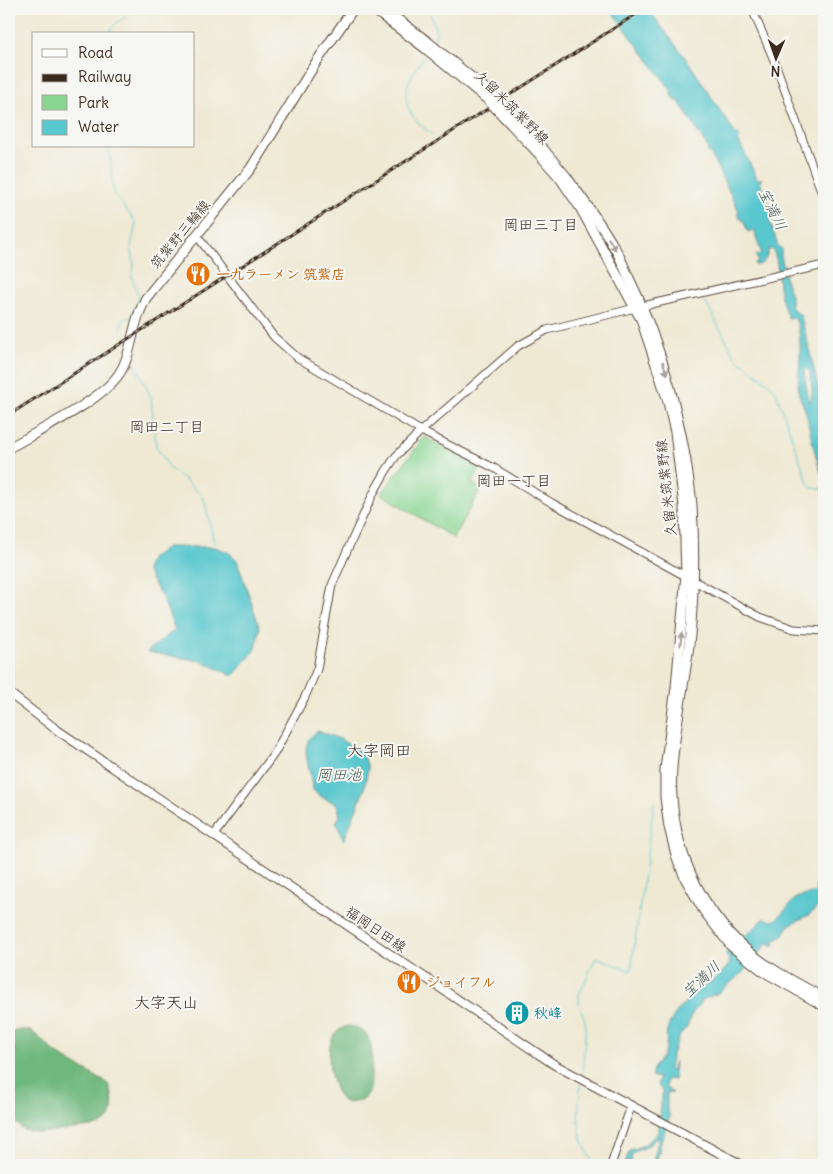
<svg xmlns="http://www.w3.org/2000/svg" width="833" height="1174" font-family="Delius,'Klee One',sans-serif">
<rect width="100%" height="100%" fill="#f6f6f2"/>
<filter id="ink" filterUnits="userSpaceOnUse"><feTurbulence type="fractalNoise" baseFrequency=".02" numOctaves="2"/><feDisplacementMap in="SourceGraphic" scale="10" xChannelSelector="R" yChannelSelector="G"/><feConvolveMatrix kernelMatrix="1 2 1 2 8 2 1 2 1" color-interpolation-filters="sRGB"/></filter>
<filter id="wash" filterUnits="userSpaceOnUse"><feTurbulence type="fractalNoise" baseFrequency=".0096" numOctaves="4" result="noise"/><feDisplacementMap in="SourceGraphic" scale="20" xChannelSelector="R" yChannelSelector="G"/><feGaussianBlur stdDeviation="1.12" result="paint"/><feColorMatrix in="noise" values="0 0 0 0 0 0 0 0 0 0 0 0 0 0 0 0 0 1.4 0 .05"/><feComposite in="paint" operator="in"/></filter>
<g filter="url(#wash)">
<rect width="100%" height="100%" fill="#efe9d4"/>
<path fill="#89d693" stroke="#628058" d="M424,437L481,467L472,483L481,489L453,538L381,494Z"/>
<g fill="#6eb77d" stroke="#54704e">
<path d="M348,1026C375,1027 373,1054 371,1074C371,1080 371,1088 369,1093C366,1099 358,1102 353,1102C348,1103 345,1103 342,1100C330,1088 325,1051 333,1037C336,1031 342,1028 348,1026Z"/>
<path d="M16,1030H25L33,1032L57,1054L107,1083C114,1092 114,1107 110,1118L99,1126L40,1133L23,1130L9,1114V1032Z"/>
</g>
<g fill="#59c7ce" stroke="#4a7876" fill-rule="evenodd">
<path d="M610,9H648L690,64L736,135H738L740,138L738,140L758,180L762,178L760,181L772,212L770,221L778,246L783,250L781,252V255L786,282L791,295V304L792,308L801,316L819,390L818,417L824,423V480C815,458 811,435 806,412C804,405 799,397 798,390C798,369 805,336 794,317L788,318C784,307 780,297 779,286C777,272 779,264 773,250L769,249C767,257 764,266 755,265V263L758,262L756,255L760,254L761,252L754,230L748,232L743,220H741L737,213L739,211L712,157L707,151L709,150L678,100L676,101L670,93L672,91ZM806,368L810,372C811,382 815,395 809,403L804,372Z"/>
<path d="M167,547H215L228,552L237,560L260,628L256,649L233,676L201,661L147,652L175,630L163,599L146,570L150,559Z"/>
<path d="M318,731L340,739L364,754L368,769L364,790L344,840L336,822L340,816L337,804C330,800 317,797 313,789C311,785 311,778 310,773C306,756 301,741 318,731Z"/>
<path d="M824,879V901L809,915L789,925L783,936L773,941L775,944L772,946L769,942L764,946L760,953L740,975L718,993L702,1000L690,1017L687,1028C678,1032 670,1059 669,1069L671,1072L675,1061L674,1080L667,1079L665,1087L673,1093L667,1092V1110L670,1116L661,1142L656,1165L650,1164L647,1165V1163H653L659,1136L646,1147L636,1151L632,1154L631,1165H629L628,1160L624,1165L630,1150L644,1145L657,1134L659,1129L662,1091L657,1084L659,1078L651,1076C654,1061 662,1062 665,1050C667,1044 666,1037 667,1031C670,1018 682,1005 691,996C702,986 727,974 730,961L725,954L765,918L772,921L777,919L796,898L816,892V886L822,885Z"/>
</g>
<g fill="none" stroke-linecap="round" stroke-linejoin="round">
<g stroke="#59c7ce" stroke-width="1">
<path d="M429,9L436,32L434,41"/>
<path d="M110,34C111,21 127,20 133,9"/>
<path d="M427,53C401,85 396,109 432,134"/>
<path d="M109,146L113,186L115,195L136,223L131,246L134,266L132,278L139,297L131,317L123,320L121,328"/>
<path d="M702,301L707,305L736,358L771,385L776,392L809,486L812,488L824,489"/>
<path d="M135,364L151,397L156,446L170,469L182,477L201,495L205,502L215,547"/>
<path d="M582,1075L586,1024L579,1004V995L596,957L631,971L654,802"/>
<path d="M581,1082C577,1120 575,1130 594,1165"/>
</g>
</g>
</g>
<g filter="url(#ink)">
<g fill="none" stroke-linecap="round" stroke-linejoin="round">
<defs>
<g id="tertiary">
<path d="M752,9L774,60L824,199"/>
<path d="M197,236L274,337L298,358L421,431L494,468L552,503L760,617L794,629L824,631"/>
<path d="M214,835L274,754L305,697L317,669L332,585L346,553L373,494L386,471L396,456L421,431L518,346L547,330L643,306L824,265"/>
<path d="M611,1165L631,1106"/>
</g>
<path id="secondary" d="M9,693L57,730L555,1065L742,1165"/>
<g id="primary">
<path d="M373,9L425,48"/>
<path d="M384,9L428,42"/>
<path d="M565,175C582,198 600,222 614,247C620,256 624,267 628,276C657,335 675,396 686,461C688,476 691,491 692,506C695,553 694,599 689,645C684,686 675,727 672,768C668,834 692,897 739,943C764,967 795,982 824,998"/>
<path d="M560,178L581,209L641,319L667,398L675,432L684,506L686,575L676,687L665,769V798L669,827L676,855L685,878L704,911L731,946L763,971L824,1006"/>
<path d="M9,448C38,431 101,401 119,374C129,359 131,340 136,323C138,315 142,306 146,298L251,168L315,64L353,9"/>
</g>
</defs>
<use href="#tertiary" stroke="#564739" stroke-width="9"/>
<use href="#secondary" stroke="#564739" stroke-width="10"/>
<use href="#primary" stroke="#564739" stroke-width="11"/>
<use href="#tertiary" stroke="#fff" stroke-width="7"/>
<use href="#secondary" stroke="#fff" stroke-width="8"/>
<use href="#primary" stroke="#fff" stroke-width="9"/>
<defs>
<path id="rail" d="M9,415L644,9"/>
</defs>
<use href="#rail" stroke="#3b2a1e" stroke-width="3"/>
<use href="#rail" stroke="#f6f6f2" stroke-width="1" stroke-dasharray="4" stroke-linecap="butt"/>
<defs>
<g id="primary-bridge">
<path d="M428,42L493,95L527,130L565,175"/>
<path d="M425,48L488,100L539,154L560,178"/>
</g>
</defs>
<use href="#primary-bridge" stroke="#564739" stroke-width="11" stroke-linecap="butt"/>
<use href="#primary-bridge" stroke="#fff" stroke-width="9"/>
</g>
<defs><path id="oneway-solid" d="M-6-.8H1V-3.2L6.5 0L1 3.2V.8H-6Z" transform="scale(1.25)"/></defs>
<g fill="#a79f9a">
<use href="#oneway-solid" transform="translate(612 244) rotate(58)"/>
<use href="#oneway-solid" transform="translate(665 368) rotate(72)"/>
<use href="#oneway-solid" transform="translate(681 639) rotate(-84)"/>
</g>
</g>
<defs>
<symbol id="restaurant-disc" viewBox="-11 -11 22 22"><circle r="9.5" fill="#e8710a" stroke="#f6f6f2"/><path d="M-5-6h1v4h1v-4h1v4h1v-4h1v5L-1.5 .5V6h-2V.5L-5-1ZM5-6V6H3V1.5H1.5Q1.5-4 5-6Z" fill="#fff"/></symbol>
<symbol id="building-disc" viewBox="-11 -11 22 22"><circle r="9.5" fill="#0f9aa8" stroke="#f6f6f2"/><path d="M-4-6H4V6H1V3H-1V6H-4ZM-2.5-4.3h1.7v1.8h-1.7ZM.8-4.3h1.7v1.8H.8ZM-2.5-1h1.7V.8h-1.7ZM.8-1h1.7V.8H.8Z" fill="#fff"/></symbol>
</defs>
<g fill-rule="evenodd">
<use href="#restaurant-disc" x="184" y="260" width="28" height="28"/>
<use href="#restaurant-disc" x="395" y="968" width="28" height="28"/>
<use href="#building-disc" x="503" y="999" width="28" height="28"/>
</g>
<g text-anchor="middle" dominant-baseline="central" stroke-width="4" stroke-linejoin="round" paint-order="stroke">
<g font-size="14" fill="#3b2a1e" stroke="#f6f6f2">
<text transform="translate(512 107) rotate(45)">久留米筑紫野線</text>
<text transform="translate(180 234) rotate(-50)">筑紫野三輪線</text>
<text transform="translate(666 488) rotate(-96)">久留米筑紫野線</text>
<text transform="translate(376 929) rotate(34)">福岡日田線</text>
</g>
<g font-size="14" font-weight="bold" fill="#c56008" stroke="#f6f6f2" text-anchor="start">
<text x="216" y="274">一九ラーメン 筑紫店</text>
<text x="426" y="982">ジョイフル</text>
</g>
<g font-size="14" font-weight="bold" fill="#0d838f" stroke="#f6f6f2" text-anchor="start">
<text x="534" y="1013">秋峰</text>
</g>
<g font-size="15" font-style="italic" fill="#445953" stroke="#f6f6f2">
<text transform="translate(773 209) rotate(64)">宝満川</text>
<text x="339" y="774">岡田池</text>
<text transform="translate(701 979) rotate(-43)">宝満川</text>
</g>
<g font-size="15" fill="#3b2a1e" stroke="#f6f6f2">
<text x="541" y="224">岡田三丁目</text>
<text x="167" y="426">岡田二丁目</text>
<text x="514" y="480">岡田一丁目</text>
</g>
<g font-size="16" fill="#3b2a1e" stroke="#f6f6f2">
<text x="379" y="750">大字岡田</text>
<text x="166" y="1002">大字天山</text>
</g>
</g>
<rect width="833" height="1174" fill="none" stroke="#f6f6f2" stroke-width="30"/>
<rect x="32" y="32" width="162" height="115" fill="#f6f6f2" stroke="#aba49d"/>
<rect x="42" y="49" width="25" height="8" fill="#ffffff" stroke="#aba49d"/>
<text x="78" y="58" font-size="15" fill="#3b2a1e">Road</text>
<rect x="42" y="74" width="25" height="8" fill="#3b2a1e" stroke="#aba49d"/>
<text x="78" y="82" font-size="15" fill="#3b2a1e">Railway</text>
<rect x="42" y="95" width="25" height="15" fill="#89d693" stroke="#aba49d"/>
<text x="78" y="108" font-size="15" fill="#3b2a1e">Park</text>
<rect x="42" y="120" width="25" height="15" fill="#59c7ce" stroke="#aba49d"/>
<text x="78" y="132" font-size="15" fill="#3b2a1e">Water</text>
<g transform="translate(776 58) rotate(182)" stroke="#f6f6f2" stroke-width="4" paint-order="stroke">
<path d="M0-4L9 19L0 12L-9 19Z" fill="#3b2a1e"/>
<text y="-8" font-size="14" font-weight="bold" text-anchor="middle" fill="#3b2a1e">N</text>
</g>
</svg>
